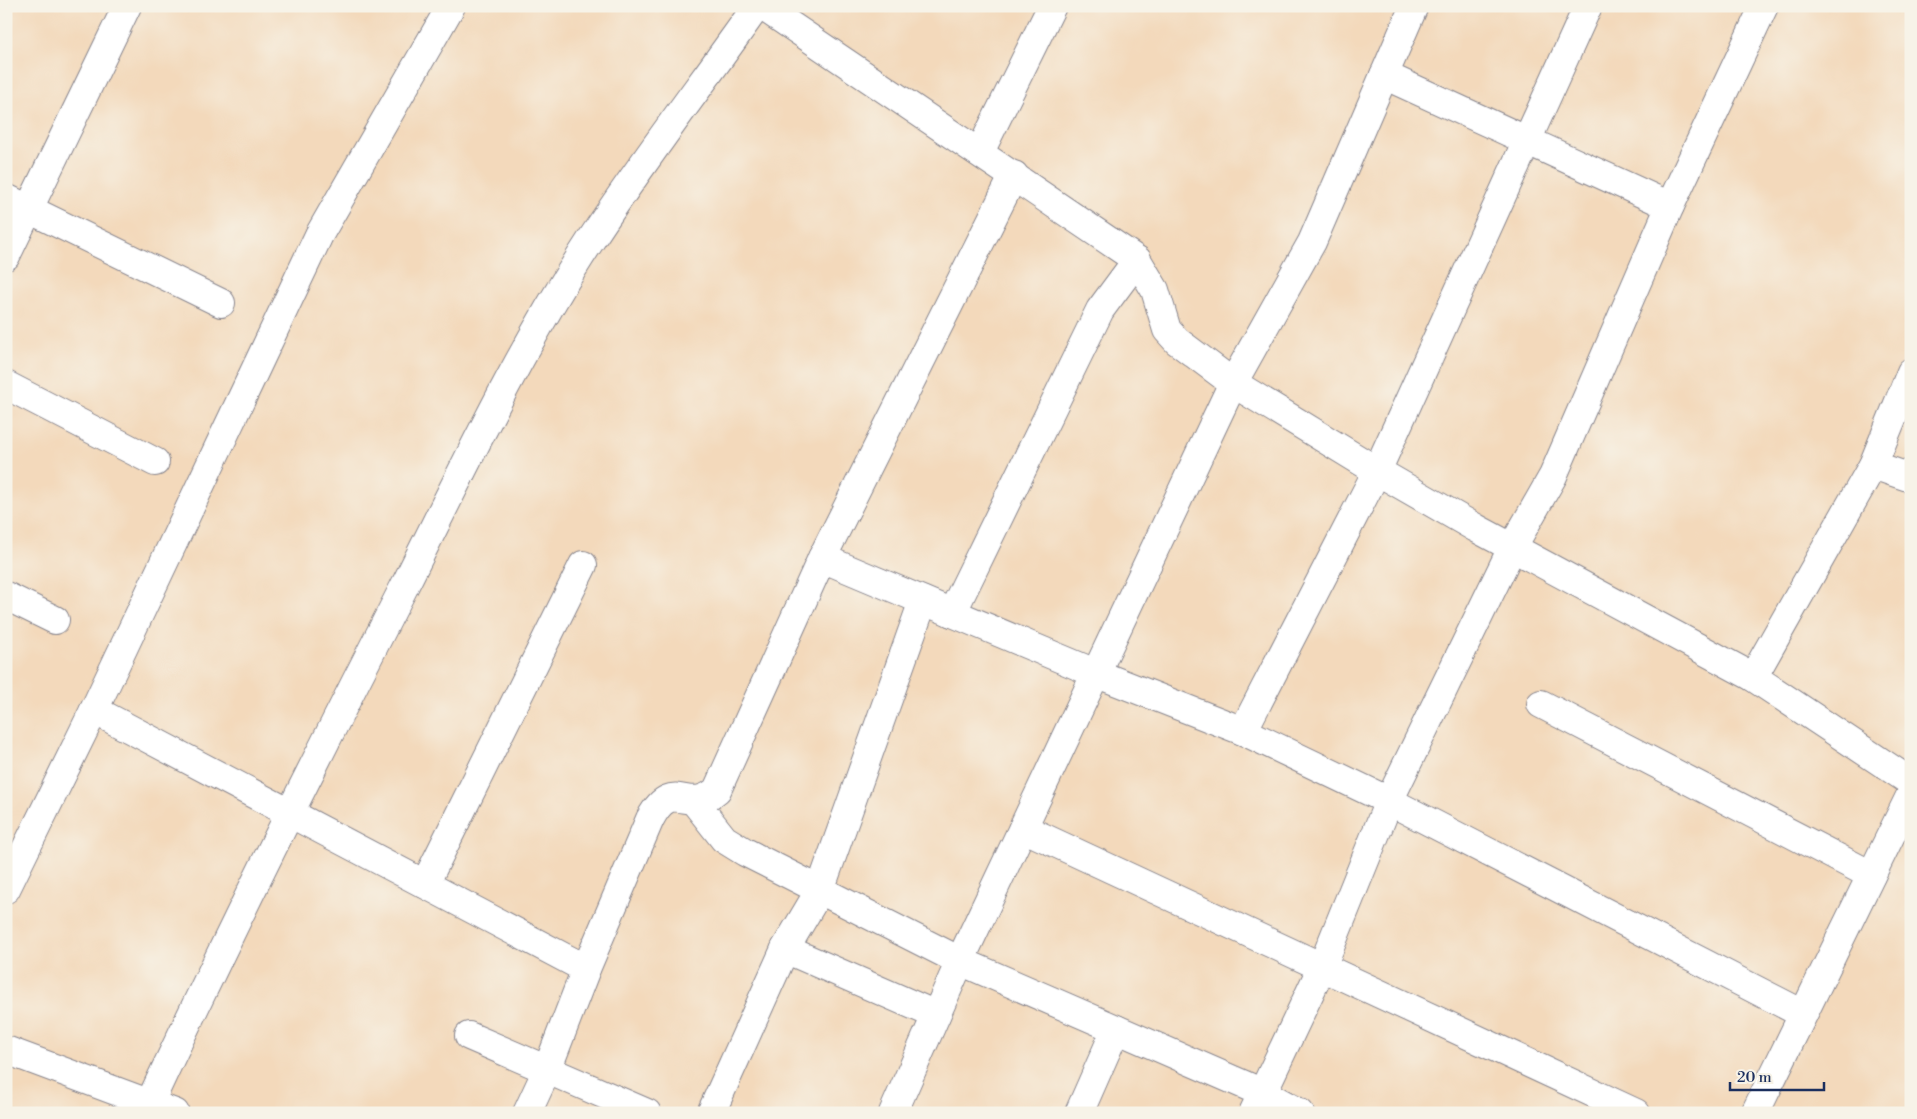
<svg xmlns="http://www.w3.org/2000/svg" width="1917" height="1119" font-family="'Libre Bodoni',serif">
<rect width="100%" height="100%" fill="#f7f3e8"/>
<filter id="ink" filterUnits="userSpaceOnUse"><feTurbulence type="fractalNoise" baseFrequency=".02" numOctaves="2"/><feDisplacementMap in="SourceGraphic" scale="10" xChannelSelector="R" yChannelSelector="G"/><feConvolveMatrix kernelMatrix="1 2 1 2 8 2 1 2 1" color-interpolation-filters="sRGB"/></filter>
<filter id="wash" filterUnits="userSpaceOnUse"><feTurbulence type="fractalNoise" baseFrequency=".0096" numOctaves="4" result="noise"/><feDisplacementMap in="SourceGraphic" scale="20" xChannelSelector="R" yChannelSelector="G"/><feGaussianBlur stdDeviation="1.12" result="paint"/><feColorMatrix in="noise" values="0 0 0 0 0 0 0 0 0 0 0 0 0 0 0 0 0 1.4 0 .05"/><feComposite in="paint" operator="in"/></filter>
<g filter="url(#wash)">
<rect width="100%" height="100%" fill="#f3d9bb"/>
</g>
<g filter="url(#ink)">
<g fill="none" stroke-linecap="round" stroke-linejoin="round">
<defs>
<g id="minor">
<path d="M762,6L1137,260L1155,290L1167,330L1177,341L1233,383L1377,471L1476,528L1753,677"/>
<path d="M1384,75L1670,206"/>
<path d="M980,152L1052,6"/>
<path d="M6,198L221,303"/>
<path d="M6,256L127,6"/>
<path d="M1911,372L1873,465L1753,677L1911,782"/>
<path d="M6,385L155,462"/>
<path d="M1873,465L1911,478"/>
<path d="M822,558L1095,673L1243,731L1389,801L1803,1014"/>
<path d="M6,596L55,620"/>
<path d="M952,613L1100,310L1137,260"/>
<path d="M1541,704L1871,875"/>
<path d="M94,710L586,969"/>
<path d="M1243,731L1377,471L1588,6"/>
<path d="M694,801L724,839L745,852L960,961L1263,1093L1300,1113"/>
<path d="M1023,828L1636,1113"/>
<path d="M425,884L583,565"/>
<path d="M6,889L94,710L319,235L451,6"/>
<path d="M785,949L820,890L923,601"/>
<path d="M469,1036L647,1113"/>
<path d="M6,1050L175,1113"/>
<path d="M145,1113C227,936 315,761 404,587C463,470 519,350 591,240C643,160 702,84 757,6"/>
<path d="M527,1113L547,1070L586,969L650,819C674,775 686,817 717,790L822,558L1014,175"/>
<path d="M711,1113L785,949L936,1015"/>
<path d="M893,1113L960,961L1233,383L1312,242L1414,6"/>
<path d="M1079,1113L1116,1029"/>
<path d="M1253,1113L1322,967L1389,801L1512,548L1553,476L1670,206L1764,6"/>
<path d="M1755,1113L1911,794"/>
</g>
</defs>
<use href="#minor" stroke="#87848c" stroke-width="30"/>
<use href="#minor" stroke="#fff" stroke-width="28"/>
</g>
</g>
<rect width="1917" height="1119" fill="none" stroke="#f7f3e8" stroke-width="25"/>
<path d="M1730 1082v8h94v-8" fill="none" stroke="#1b2f5e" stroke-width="2.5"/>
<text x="1737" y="1082" font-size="15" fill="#1b2f5e" stroke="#f7f3e8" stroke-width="4" paint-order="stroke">20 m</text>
</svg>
